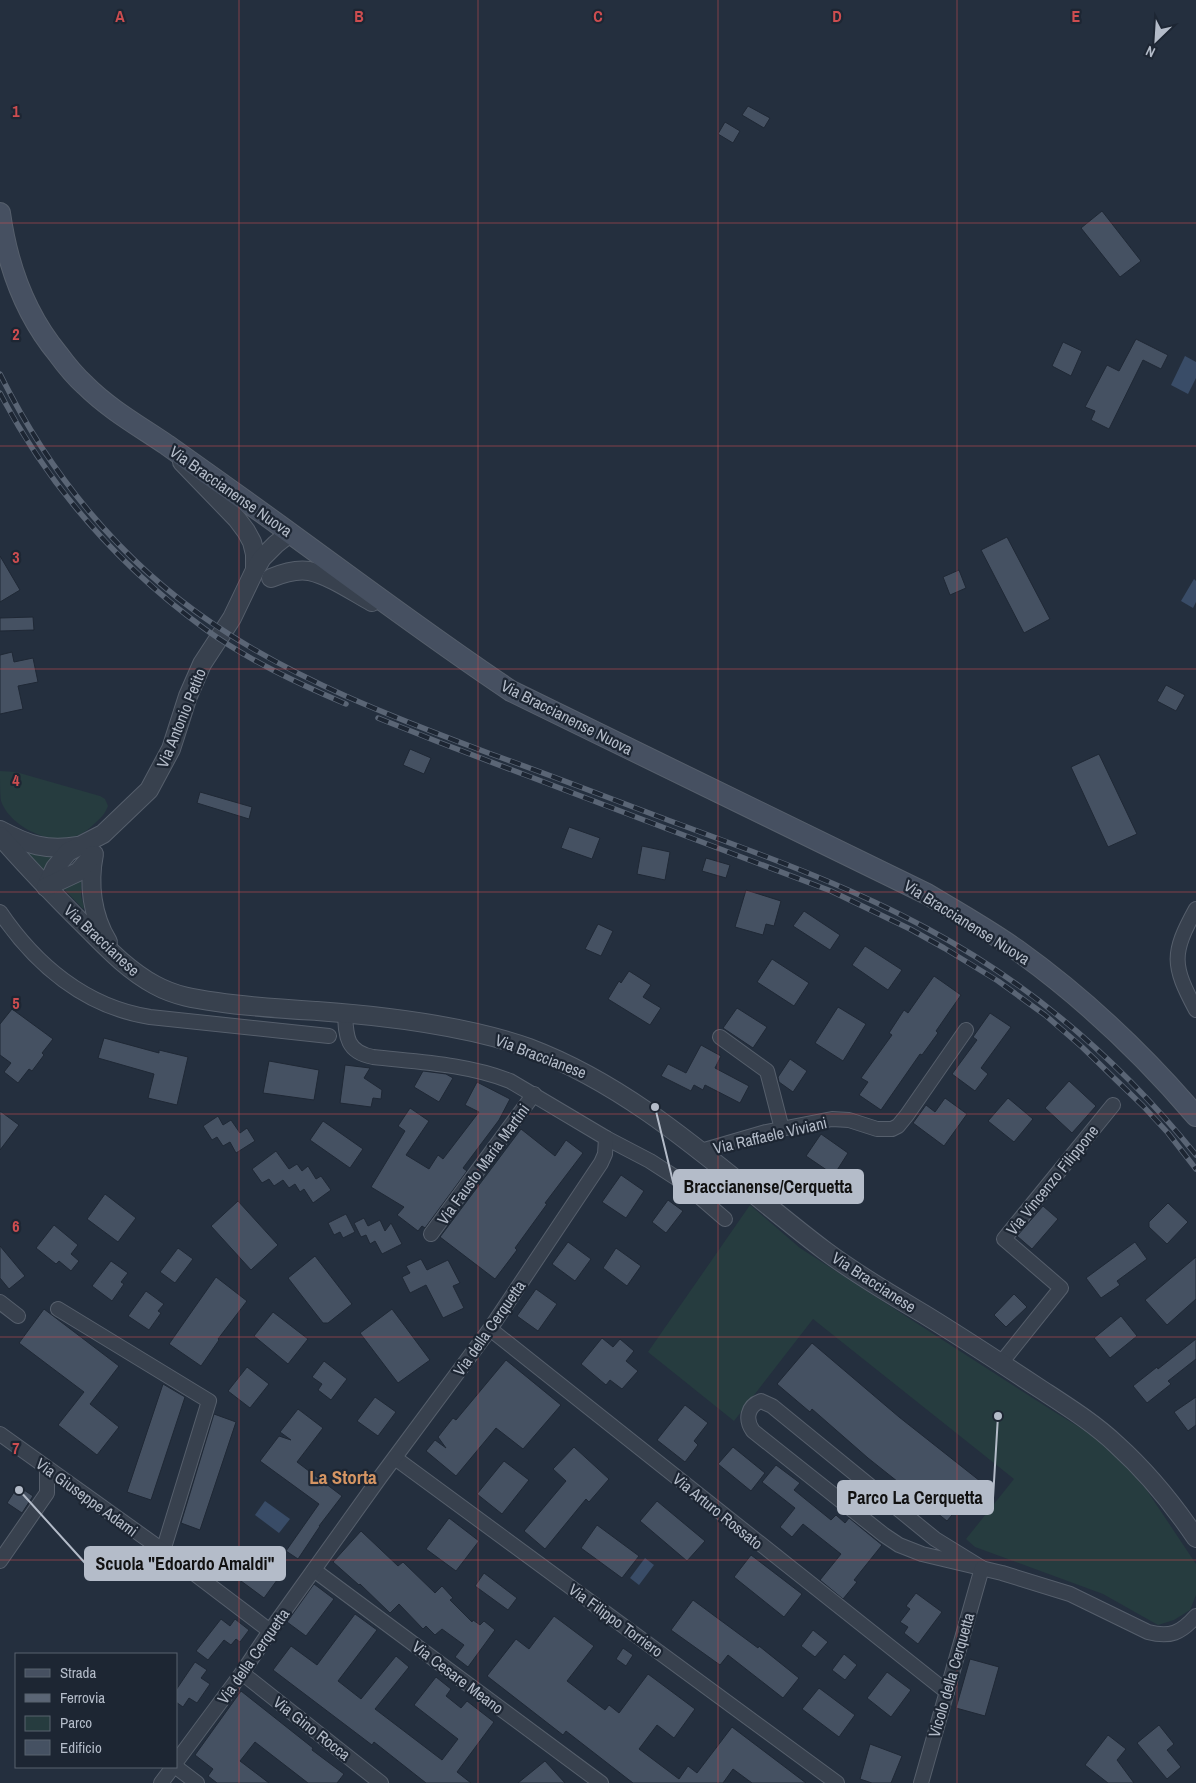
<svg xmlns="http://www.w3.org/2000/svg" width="1196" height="1783" font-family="'Archivo Narrow',sans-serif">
<rect width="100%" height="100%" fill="#242f3e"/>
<g fill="#263c3f">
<path d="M0,771L16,772L100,796L105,799L108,806C105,814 101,818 94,824C90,828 84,833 79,835C53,848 10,827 1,801C0,793 0,780 0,771Z"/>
<path d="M25,851L54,855L44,871Z"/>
<path d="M81,880V896L84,907L83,909L63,888Z"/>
<path d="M750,1205L800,1248L1053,1411L1105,1443L1146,1489L1196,1564V1595L1190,1610L1174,1620L1158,1625L1103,1594L975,1547L966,1539L1014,1479L813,1319L734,1421L648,1352Z"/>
</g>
<g fill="#394c67">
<path d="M1185,356L1196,362V378L1188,394L1171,385Z"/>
<path d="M1194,579L1196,581V602L1193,608L1181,601Z"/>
<path d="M265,1501L290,1519L279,1533L255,1515Z"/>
<path d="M645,1558L654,1565L639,1585L630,1578Z"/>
</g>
<g fill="#455162" stroke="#1f2835">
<path d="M748,106L770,118L764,128L742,115Z"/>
<path d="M725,122L740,131L733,143L718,134Z"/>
<path d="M1102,211L1141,261L1120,277L1081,228Z"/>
<path d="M1136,339L1168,355L1161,369L1143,360L1109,429L1091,420L1095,411L1085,407L1107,365L1119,371Z"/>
<path d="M1063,342L1082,351L1071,376L1052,366Z"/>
<path d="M1007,537L1050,619L1024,633L981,550Z"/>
<path d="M0,556L20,590L0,602Z"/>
<path d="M959,570L966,588L950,595L943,577Z"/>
<path d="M33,617L34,630L0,631V618Z"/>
<path d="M12,652L14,662L33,658L38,682L18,686L23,709L0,714V655Z"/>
<path d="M1166,685L1185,695L1176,711L1157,701Z"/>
<path d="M410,749L431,758L424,774L403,765Z"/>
<path d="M1099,754L1137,834L1108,847L1071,767Z"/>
<path d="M200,792L252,807L249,819L197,803Z"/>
<path d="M569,827L600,838L592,859L561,848Z"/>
<path d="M642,846L670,852L665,880L637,874Z"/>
<path d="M706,858L730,865L726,878L702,871Z"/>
<path d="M746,890L781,901L774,926L766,924L763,935L735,927Z"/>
<path d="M804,911L840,935L830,950L793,926Z"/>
<path d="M598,924L613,931L601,956L585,949Z"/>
<path d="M865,946L902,970L888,990L852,965Z"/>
<path d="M772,959L809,983L794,1006L757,982Z"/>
<path d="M629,971L651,985L643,997L661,1008L650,1025L608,999L619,981L621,983Z"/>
<path d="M934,976L961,995L936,1031L938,1033L922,1055L920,1054L881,1110L859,1095L868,1082L861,1078L892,1035L889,1033L904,1010L908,1013Z"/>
<path d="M838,1007L866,1024L843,1061L815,1043Z"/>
<path d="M737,1008L767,1027L753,1048L723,1028Z"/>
<path d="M12,1009L53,1039L42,1053L44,1055L32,1071L29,1069L18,1083L4,1072L11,1063L0,1055V1024Z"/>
<path d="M990,1013L1011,1027L981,1068L988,1074L975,1091L952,1074L977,1040L973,1037Z"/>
<path d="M104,1038L159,1053V1050L188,1057L177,1105L148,1098L154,1074L98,1058Z"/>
<path d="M701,1045L721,1056L715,1068L749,1086L740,1103L705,1085L703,1090L694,1085L691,1091L661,1076L668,1064L686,1073Z"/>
<path d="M790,1059L807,1071L793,1092L779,1082L778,1077Z"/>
<path d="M269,1061L319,1070L314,1100L263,1093Z"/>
<path d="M345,1065L370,1068L364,1078L382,1090L381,1099L373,1098L371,1107L340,1103Z"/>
<path d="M423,1071L446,1074L453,1078L439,1102L414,1087Z"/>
<path d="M1069,1081L1096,1106L1072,1133L1045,1108Z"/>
<path d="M477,1082L510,1099L499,1120L463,1168L467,1171L425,1228L422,1226L418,1231L397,1215L404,1207L371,1187L405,1131L398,1126L410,1108L429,1121L406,1155L429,1169L438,1155L443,1159L479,1112L465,1105Z"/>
<path d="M945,1098L967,1114L944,1146L913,1123L926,1105L935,1112Z"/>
<path d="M1008,1098L1033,1119L1014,1142L988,1121Z"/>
<path d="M0,1111L19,1125L0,1150Z"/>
<path d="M218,1116L223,1125L231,1120L240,1133L247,1128L255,1141L236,1153L230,1142L223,1146L217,1137L212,1140L203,1126Z"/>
<path d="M323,1121L363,1149L350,1168L310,1140Z"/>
<path d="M521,1129L555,1156L566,1140L583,1153L545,1203L547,1204L515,1248L517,1250L495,1279L440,1237Z"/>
<path d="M821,1134L848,1153L834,1175L806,1156Z"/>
<path d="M276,1151L289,1169L297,1164L302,1171L308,1166L316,1179L321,1176L331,1190L313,1203L304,1189L300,1192L295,1184L289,1188L283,1180L274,1186L269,1179L262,1183L252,1169Z"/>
<path d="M824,1172L851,1193L842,1204L815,1184Z"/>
<path d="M621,1175L644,1191L626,1218L602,1202Z"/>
<path d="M105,1194L136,1218L118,1242L87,1219Z"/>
<path d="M668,1200L683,1211L666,1233L652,1222Z"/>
<path d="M238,1201L278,1245L251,1270L211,1226Z"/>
<path d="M1168,1203L1188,1222L1167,1244L1149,1227V1222Z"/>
<path d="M1043,1206L1058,1219L1032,1249L1017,1236Z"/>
<path d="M346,1214L355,1232L343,1238L340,1232L334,1235L328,1223Z"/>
<path d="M364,1218L368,1226L380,1220L385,1231L391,1223L402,1244L382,1254L375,1241L370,1244L366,1235L361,1237L354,1223Z"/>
<path d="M54,1225L78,1245L71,1254L79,1261L71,1271L59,1261L56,1264L36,1248Z"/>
<path d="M568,1242L591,1259L575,1281L552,1264Z"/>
<path d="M1135,1242L1147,1259L1117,1281L1120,1285L1101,1298L1086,1278Z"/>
<path d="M0,1246L25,1276L9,1289L0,1278Z"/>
<path d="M178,1248L193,1259L175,1283L160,1272Z"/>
<path d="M616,1248L641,1266L627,1286L603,1268Z"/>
<path d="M315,1256L352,1304L328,1323H323L288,1278Z"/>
<path d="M1196,1257V1299L1167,1325L1145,1300Z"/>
<path d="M421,1259L427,1270L448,1260L460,1283L453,1286L464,1308L443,1318L426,1285L410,1293L402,1277L410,1273L406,1266Z"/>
<path d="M111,1261L128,1273L121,1282L124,1284L112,1301L92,1286Z"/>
<path d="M216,1277L247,1301L218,1339L219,1340L201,1366L169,1344Z"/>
<path d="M536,1289L557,1304L538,1331L517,1316Z"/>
<path d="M146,1291L164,1304L158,1311L161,1313L149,1330L128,1316Z"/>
<path d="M1014,1294L1027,1307L1006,1327L994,1315Z"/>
<path d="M44,1309L119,1366L90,1404L119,1427L97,1455L58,1425L84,1392L19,1343Z"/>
<path d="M392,1309L430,1360L398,1383L360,1333Z"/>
<path d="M273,1312L308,1339L288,1364L254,1336Z"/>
<path d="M1121,1316L1137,1336L1110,1358L1094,1338Z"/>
<path d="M602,1338L613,1347L620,1339L634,1351L626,1361L638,1371L622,1389L610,1380L606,1385L581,1364Z"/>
<path d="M1196,1339V1359L1168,1381L1171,1384L1147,1403L1133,1386L1157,1367L1158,1369Z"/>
<path d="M812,1343L899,1417L980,1481L947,1521L868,1458L812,1409L810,1412L777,1384Z"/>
<path d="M506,1360L561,1405L523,1449L496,1428L456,1476L426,1451L435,1440L446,1448L438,1437L453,1418L456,1420Z"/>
<path d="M324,1361L347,1379L331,1400L318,1390L322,1384L312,1377Z"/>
<path d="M247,1367L269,1384L250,1408L228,1391Z"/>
<path d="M163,1384L185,1397L151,1500L127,1492Z"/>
<path d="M375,1397L396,1412L378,1436L357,1421Z"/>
<path d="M1196,1397V1425L1188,1431L1174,1412Z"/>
<path d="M685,1405L708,1423L694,1441L698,1445L685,1462L657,1440Z"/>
<path d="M298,1409L323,1428L297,1462L342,1496L319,1526H320L298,1559L286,1551L319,1504L260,1461L279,1436L291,1440L280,1432Z"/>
<path d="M214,1414L236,1422L200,1530L181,1523Z"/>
<path d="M574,1447L609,1479L589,1502L586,1499L545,1549L524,1531L566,1481L553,1469Z"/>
<path d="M733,1447L765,1473L751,1491L718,1464Z"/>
<path d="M504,1461L529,1480L502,1514L477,1494Z"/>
<path d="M776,1465L800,1483L794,1490L831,1520L836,1515L845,1523L849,1518L882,1545L854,1580L857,1582L843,1599L820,1580L841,1554L803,1524L792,1537L780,1527L795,1508L762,1482Z"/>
<path d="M18,1486L33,1496L22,1513L7,1503Z"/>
<path d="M657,1501L705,1541L687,1561L640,1521Z"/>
<path d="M449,1518L479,1541L456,1571L426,1549Z"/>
<path d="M597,1525L639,1556L622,1578L581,1548Z"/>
<path d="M361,1531L398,1566L403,1562L435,1593L442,1586L453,1598L450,1600L472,1622L473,1620L480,1625L484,1621L495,1630L468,1667L455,1657L464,1645L442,1629L435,1635L426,1626L423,1629L399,1604L390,1613L360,1584L359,1585L333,1562Z"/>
<path d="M751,1555L802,1594L784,1617L734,1577Z"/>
<path d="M258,1560L280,1576L264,1598L241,1581Z"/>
<path d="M484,1573L517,1598L508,1610L475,1586Z"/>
<path d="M314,1584L334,1599L306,1636L287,1622Z"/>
<path d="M916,1593L942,1612L918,1644L904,1633L908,1627L900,1622L910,1609L906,1606Z"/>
<path d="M693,1600L758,1648L759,1646L799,1678L783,1698L728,1655L720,1665L671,1630Z"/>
<path d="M355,1614L377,1630L338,1681L361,1699L396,1656L409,1667L375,1709L442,1760L458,1739L414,1705L436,1677L451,1689L446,1696L461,1708L467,1701L494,1722L457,1772L471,1783H426L374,1742L372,1745L273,1670L291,1646L317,1665Z"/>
<path d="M554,1616L594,1646L567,1681L605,1710L609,1705L619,1713L648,1674L695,1709L674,1738L657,1725L639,1749L679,1779L688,1766L697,1773L732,1727L806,1783H752L733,1769L723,1783H633L566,1731L563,1735L487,1676L516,1639L529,1649Z"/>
<path d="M221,1619L230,1626L235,1619L249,1630L240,1642L236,1639L231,1645L224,1640L208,1660L196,1651Z"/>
<path d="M813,1630L828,1642L815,1657L801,1646Z"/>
<path d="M623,1648L633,1655L626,1666L616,1659Z"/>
<path d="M844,1654L857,1665L845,1680L832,1670Z"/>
<path d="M970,1659L999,1667L985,1716L956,1708Z"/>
<path d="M195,1662L207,1670L201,1678L210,1684L197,1703L189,1698L183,1707L176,1702V1690Z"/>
<path d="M887,1672L911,1690L891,1717L867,1698Z"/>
<path d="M819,1688L855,1715L839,1737L802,1709Z"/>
<path d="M241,1691L313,1748L312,1750L344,1774L337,1783H308L255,1742L240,1761L269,1783H217L208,1776L213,1769L195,1755Z"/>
<path d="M1159,1725L1174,1744L1167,1750L1181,1767L1167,1779L1137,1743Z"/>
<path d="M1108,1735L1126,1749L1117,1760L1134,1783H1108L1085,1765Z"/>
<path d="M870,1744L902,1756L891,1783H872L860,1779Z"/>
<path d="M545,1761L565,1783H518Z"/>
</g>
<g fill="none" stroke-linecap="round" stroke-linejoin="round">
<defs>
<g id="minor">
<path d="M1196,909C1171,954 1172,965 1196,1010"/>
<path d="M0,912C35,964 85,1007 150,1017L329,1036"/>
<path d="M720,1037L767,1071L782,1129"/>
<path d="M606,1138L650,1161L681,1181L725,1219"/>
<path d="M701,1151L766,1132L832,1119L849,1120L877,1129H892L898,1126L907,1115L966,1030"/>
<path d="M431,1234L534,1094"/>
<path d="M0,1302L18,1316"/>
<path d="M58,1309L209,1401L163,1551"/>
<path d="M490,1329L947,1692"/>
<path d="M1001,1363L1061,1288L1004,1239L1113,1105"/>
<path d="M0,1434L179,1562L270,1631"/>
<path d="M395,1458L837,1783"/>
<path d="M0,1561L47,1493V1469"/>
<path d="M982,1568L935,1539L772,1406L761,1401C747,1406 745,1420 753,1431L884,1535L899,1545L922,1554L1002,1573L1070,1594L1148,1632C1170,1638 1181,1633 1196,1616"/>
<path d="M314,1570L601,1783"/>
<path d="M242,1673L381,1783"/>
<path d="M176,1762L242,1673L270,1631L381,1476L490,1329L601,1163L605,1154L606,1138L510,1081C467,1064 418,1062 373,1057C346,1052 346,1036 345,1013"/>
<path d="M176,1767L197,1783"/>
<path d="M161,1783L173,1767"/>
<path d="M921,1783L982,1568"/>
</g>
<g id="tertiary">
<path d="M182,462L237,519L246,531L252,542L255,554V570"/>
<path d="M271,578C283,573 296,569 309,571C331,576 352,591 372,602"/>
<path d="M0,830C28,845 46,851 78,846"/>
<path d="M0,836C27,867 55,896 84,925C106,947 127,970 155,985C175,996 195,999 217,1002C250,1007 284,1009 317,1011C385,1016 465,1025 529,1048C643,1091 729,1178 824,1250C857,1275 892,1295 927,1316C966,1340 1004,1365 1042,1390C1068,1407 1095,1424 1117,1445C1148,1473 1173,1504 1196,1538"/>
<path d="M94,854C88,884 92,916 108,942"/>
<path d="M46,887L55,868L68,852L103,834L149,790L171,749L188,696L202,664L232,618L255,570L262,558L276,544L290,533"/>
<path d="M46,887L78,872L93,855"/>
</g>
<path id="secondary" d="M0,213C7,263 25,314 58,354C66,365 75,376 85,385C109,409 139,426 167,445C194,464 220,483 247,502C335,565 421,631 511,691L927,894C957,912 989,930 1017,950C1084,998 1143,1054 1196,1116"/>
</defs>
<use href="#minor" stroke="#565f6c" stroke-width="16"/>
<use href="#tertiary" stroke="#565f6c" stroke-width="20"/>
<use href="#secondary" stroke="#565f6c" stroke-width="22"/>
<use href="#minor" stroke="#38414e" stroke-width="14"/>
<use href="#tertiary" stroke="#38414e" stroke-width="18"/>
<use href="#secondary" stroke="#465061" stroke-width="20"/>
<defs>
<g id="rail">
<path d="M0,374C49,473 120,561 212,623C297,681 395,718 491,754C547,774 601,795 657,816C748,850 842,882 928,929C1032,985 1122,1063 1196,1155"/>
<path d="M0,393C49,487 120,567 205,629C248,660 297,683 346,704"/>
<path d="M378,718L441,743L831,891L910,929L944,948L998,981L1045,1015L1082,1047L1143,1106L1168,1133L1196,1169"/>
</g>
</defs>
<use href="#rail" stroke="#5a6575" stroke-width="5.5"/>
<use href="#rail" stroke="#1d2633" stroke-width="4" stroke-dasharray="11" stroke-linecap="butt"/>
</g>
<path fill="none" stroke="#ce4d50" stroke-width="1" stroke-opacity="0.55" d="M239,0V1783M478,0V1783M718,0V1783M957,0V1783M0,223H1196M0,446H1196M0,669H1196M0,892H1196M0,1114H1196M0,1337H1196M0,1560H1196"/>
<g text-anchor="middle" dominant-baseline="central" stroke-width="4.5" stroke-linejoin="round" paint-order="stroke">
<g font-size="16" fill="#b4bcc9" stroke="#1d2633">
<text transform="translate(231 491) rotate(35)">Via Braccianense Nuova</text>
<text transform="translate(567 717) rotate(27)">Via Braccianense Nuova</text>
<text transform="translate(181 718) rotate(-68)">Via Antonio Petito</text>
<text transform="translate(967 922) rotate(32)">Via Braccianense Nuova</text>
<text transform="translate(102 940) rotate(43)">Via Braccianese</text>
<text transform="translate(541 1056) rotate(21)">Via Braccianese</text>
<text transform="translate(770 1135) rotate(-13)">Via Raffaele Viviani</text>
<text transform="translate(483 1164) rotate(-54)">Via Fausto Maria Martini</text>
<text transform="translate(1052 1180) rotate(-51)">Via Vincenzo Filippone</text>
<text transform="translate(874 1282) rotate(33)">Via Braccianese</text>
<text transform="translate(489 1328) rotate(-55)">Via della Cerquetta</text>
<text transform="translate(87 1497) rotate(36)">Via Giuseppe Adami</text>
<text transform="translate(718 1511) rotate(39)">Via Arturo Rossato</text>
<text transform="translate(616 1620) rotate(36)">Via Filippo Torriero</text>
<text transform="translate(253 1656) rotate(-55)">Via della Cerquetta</text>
<text transform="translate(951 1675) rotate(-74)">Vicolo della Cerquetta</text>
<text transform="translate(458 1677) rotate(37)">Via Cesare Meano</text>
<text transform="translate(312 1728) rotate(38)">Via Gino Rocca</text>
</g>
<g font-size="19" font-weight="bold" fill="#d59563" stroke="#1d2633">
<text x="343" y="1477">La Storta</text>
</g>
</g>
<g font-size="16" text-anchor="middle" font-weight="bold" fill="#ce4d50" stroke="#1d2633" stroke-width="4.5" stroke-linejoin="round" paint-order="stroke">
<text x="120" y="22">A</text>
<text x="359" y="22">B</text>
<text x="598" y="22">C</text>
<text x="837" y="22">D</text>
<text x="1076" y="22">E</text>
<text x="16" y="117">1</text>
<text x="16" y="340">2</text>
<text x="16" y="563">3</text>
<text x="16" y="786">4</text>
<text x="16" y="1009">5</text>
<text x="16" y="1232">6</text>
<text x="16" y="1454">7</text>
</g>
<path fill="none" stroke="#b4bcc9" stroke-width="2" d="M655 1107L674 1186M998 1416L993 1498M19 1490L85 1563"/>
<g fill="#b4bcc9" stroke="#1d2633" stroke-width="2">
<circle cx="655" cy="1107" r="5"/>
<circle cx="998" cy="1416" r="5"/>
<circle cx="19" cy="1490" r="5"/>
</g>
<g fill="#b4bcc9" stroke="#b4bcc9" stroke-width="2">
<rect x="674" y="1170" width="189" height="33" rx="5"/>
<rect x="838" y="1481" width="155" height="33" rx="5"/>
<rect x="85" y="1547" width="200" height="33" rx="5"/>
</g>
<g font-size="18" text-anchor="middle" font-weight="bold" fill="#111">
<text x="768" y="1193">Braccianense/Cerquetta</text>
<text x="915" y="1504">Parco La Cerquetta</text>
<text x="185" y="1570">Scuola "Edoardo Amaldi"</text>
</g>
<rect x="15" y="1653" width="162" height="115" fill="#1d2633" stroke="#59626f"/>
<rect x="25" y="1669" width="25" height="8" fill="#465061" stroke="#59626f"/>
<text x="60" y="1678" font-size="15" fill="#b4bcc9">Strada</text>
<rect x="25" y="1694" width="25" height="8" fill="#5a6575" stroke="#59626f"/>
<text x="60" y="1703" font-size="15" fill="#b4bcc9">Ferrovia</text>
<rect x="25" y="1716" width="25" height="15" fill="#263c3f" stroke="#59626f"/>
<text x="60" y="1728" font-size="15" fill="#b4bcc9">Parco</text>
<rect x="25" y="1740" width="25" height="15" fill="#455162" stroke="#59626f"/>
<text x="60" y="1753" font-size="15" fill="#b4bcc9">Edificio</text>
<g transform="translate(1156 40) rotate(205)" stroke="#1d2633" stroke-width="4" paint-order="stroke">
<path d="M0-4L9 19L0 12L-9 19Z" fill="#b4bcc9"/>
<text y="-8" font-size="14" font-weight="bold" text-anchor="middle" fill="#b4bcc9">N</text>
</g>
</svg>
